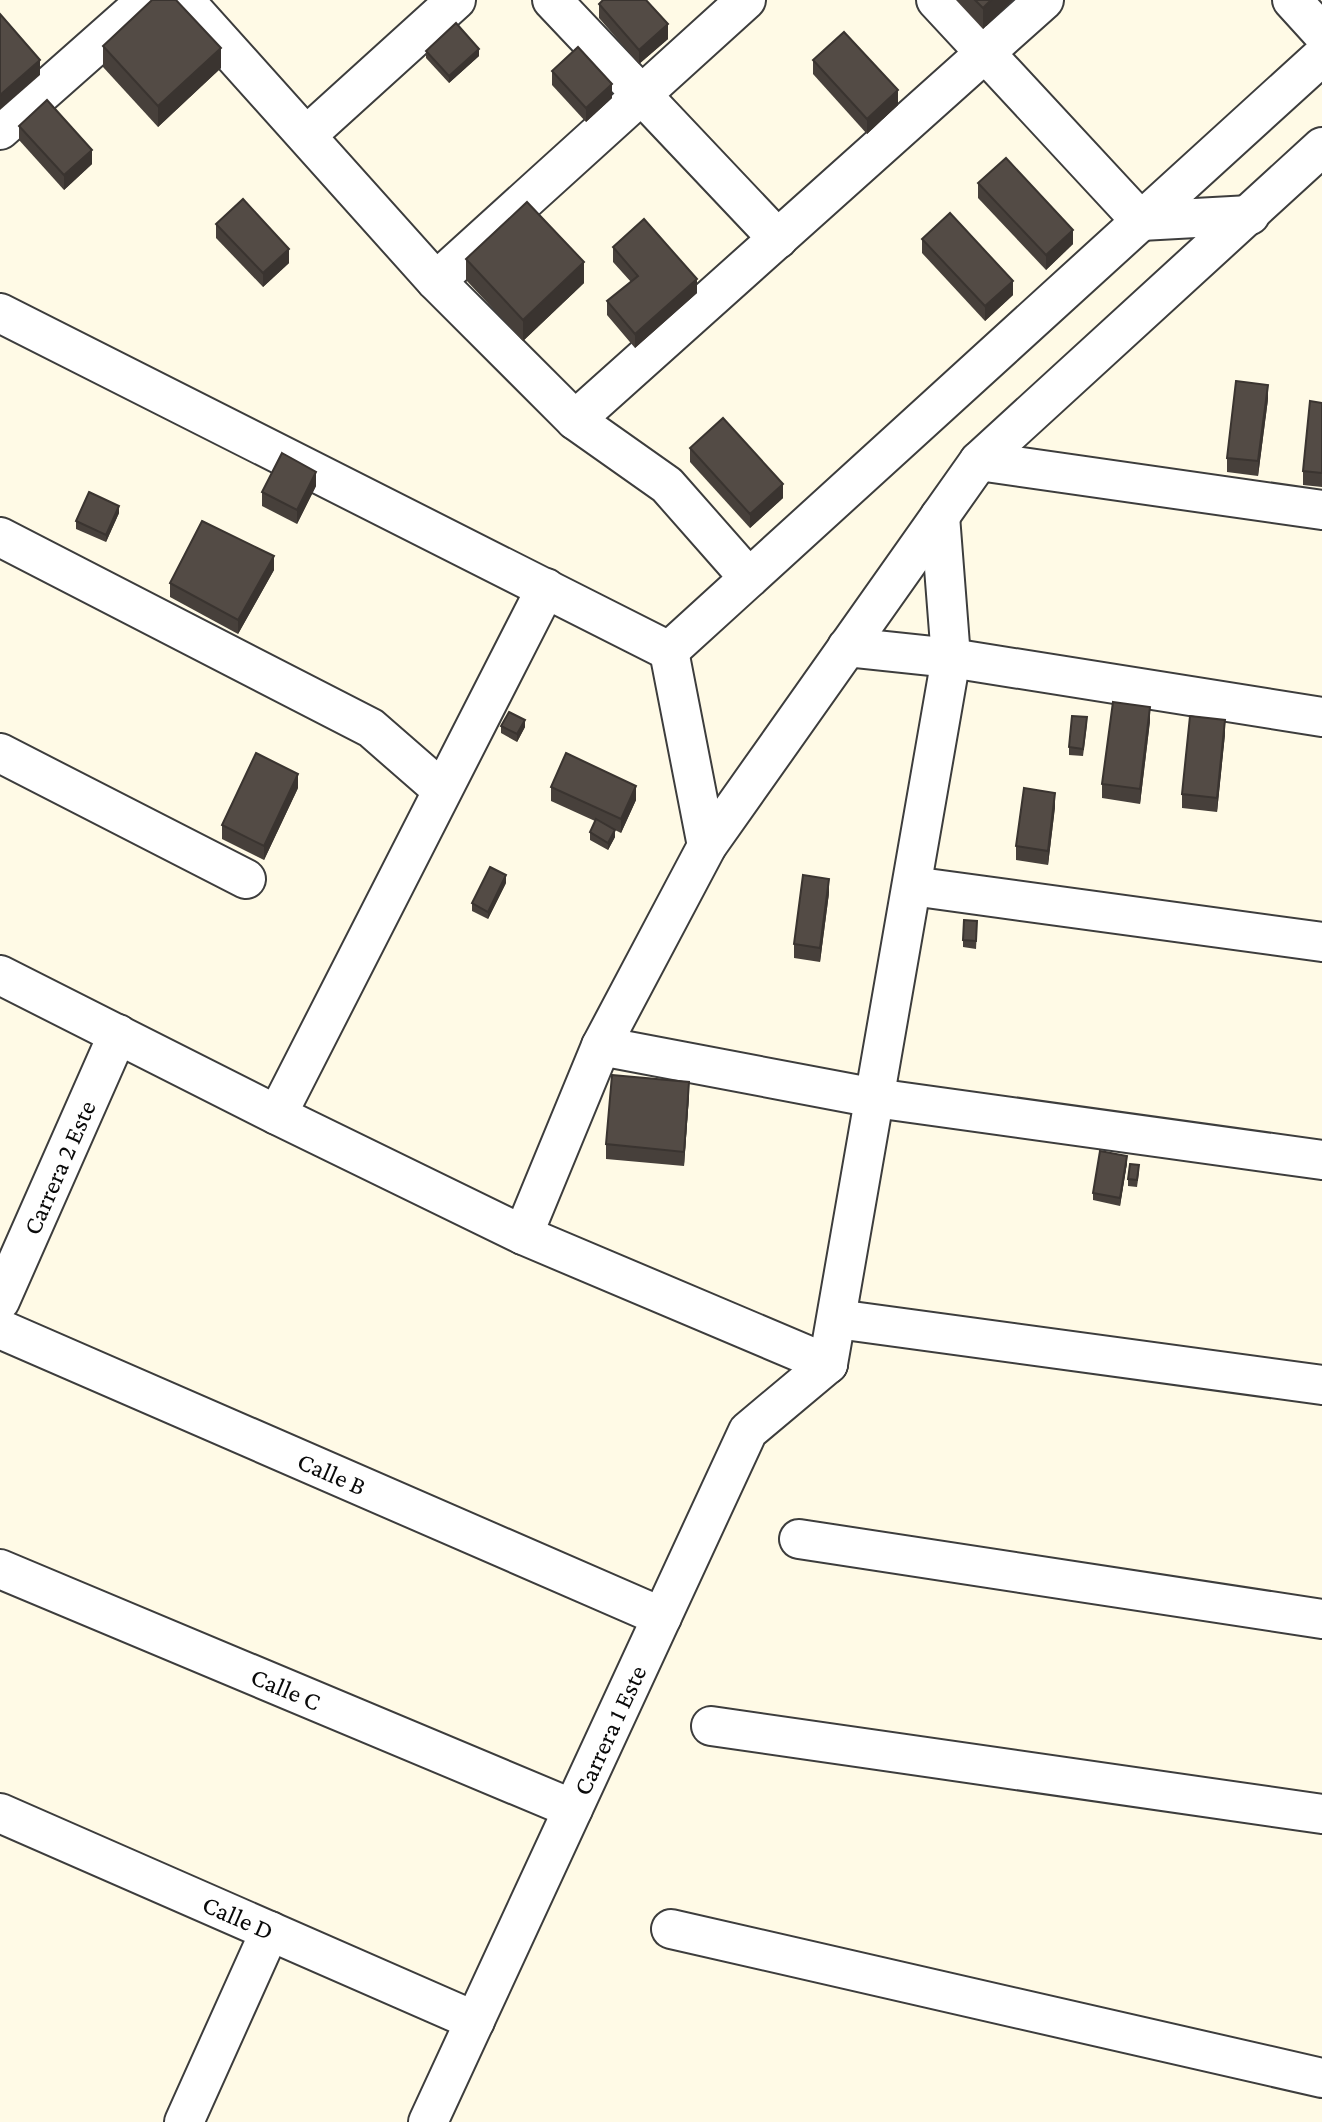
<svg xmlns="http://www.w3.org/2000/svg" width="1322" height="2122" font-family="'Crimson Pro',serif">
<rect width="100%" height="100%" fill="#fffae6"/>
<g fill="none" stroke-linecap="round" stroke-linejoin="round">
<defs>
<g id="minor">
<path d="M184,0L436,281L575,420L667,485L749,578"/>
<path d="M552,0L778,239"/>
<path d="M936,0L1141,221L1250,215"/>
<path d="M1292,0L1322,33"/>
<path d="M0,130L147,0"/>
<path d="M307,135L456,0"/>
<path d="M436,281L746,0"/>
<path d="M0,313L669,651"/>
<path d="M575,420L1044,0"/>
<path d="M979,461L1322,510"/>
<path d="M0,537L371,728L442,790"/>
<path d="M847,647L951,658L1322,717"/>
<path d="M669,651L1322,56"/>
<path d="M669,651L707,846"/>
<path d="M0,753L246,879"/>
<path d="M912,886L1322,942"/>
<path d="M0,975L277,1115L523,1235L828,1364"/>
<path d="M601,1046L875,1098L1322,1160"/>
<path d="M277,1115L546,588"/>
<path d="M523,1235L601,1046L707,846L979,461L1322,147"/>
<path id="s1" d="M0,1301L118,1034"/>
<path d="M837,1319L1322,1385"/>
<path id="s2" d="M0,1329L662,1617"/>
<path d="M828,1364L951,658L940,516"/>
<path d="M799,1539L1322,1619"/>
<path id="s3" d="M0,1569L573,1809"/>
<path d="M711,1726L1322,1814"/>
<path id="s4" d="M0,1813L475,2021"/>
<path d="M671,1929L1322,2078"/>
<path d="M184,2122L270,1931"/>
<path id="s5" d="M428,2122L748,1431L828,1364"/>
</g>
</defs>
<use href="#minor" stroke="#3d3d3d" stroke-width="42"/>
<use href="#minor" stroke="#fff" stroke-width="38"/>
</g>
<g fill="#47403b">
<path d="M956,0H1013L983,29Z"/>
<path d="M599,4L668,39L639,64L599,18Z"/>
<path d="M103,46L221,68L158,127L103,67Z"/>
<path d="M426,51L479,56L449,83L426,58Z"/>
<path d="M813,60L898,105L867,134L813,74Z"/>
<path d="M552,71L612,98L586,122L552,85Z"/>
<path d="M19,126L92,164L64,190L19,140Z"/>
<path d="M978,183L1073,244L1046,270L978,198Z"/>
<path d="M216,224L289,263L263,287L216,238Z"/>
<path d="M922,239L1013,295L985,321L922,253Z"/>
<path d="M613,247L697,293L635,348L607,315V301L631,282L613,262Z"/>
<path d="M466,259L584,283L523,341L466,280Z"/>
<path d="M1268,399L1258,476L1227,472V458Z"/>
<path d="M1322,403V487L1303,485V471Z"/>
<path d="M690,448L783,498L750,528L690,462Z"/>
<path d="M316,486L297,524L262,506V492Z"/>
<path d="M119,513L106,542L76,529V521Z"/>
<path d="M274,570L238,634L170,597V583Z"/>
<path d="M1150,721L1140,804L1102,798V784Z"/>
<path d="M1087,724L1083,756L1069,755V747Z"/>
<path d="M501,726L525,727L517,742L501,733Z"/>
<path d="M1225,734L1217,812L1182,808V794Z"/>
<path d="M551,787L636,800L621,833L615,830V837L608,850L590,840V832L595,821L551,801Z"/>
<path d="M298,788L264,860L222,839V825Z"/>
<path d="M1055,807L1048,865L1016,860V846Z"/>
<path d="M506,883L488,919L472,911V903Z"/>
<path d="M829,893L820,962L794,958V944Z"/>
<path d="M977,929L976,949L963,947V940Z"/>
<path d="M689,1096L684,1166L606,1159V1144Z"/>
<path d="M1127,1163L1120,1206L1093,1200V1193Z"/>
<path d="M1139,1172L1137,1187L1128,1186V1179Z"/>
</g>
<g fill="#3a3430">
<path d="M991,0H1013L983,29V8Z"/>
<path d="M668,24V39L639,64V50Z"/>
<path d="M221,48V68L158,127V106Z"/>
<path d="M479,49V56L449,83V76Z"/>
<path d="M40,60V75L0,110V95Z"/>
<path d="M612,84V98L586,122V108Z"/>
<path d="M898,90V105L867,134V119Z"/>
<path d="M92,150V164L64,190V175Z"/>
<path d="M1073,230V244L1046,270V255Z"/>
<path d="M289,249V263L263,287V273Z"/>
<path d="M584,262V283L523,341V320Z"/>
<path d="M697,279V293L635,348V334Z"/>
<path d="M1013,281V295L985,321V306Z"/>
<path d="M1268,385V399L1258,476V461Z"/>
<path d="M316,472V486L297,524V510Z"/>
<path d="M783,484V498L750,528V514Z"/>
<path d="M119,506V513L106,542V535Z"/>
<path d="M274,556V570L238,634V620Z"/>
<path d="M1150,707V721L1140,804V789Z"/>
<path d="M525,720V727L517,742V734Z"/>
<path d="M1225,720V734L1217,812V798Z"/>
<path d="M298,774V788L264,860V846Z"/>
<path d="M636,786V800L621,833V819Z"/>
<path d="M1055,793V807L1048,865V851Z"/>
<path d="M615,830V837L608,850V843Z"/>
<path d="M506,875V883L488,919V912Z"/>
<path d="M829,879V893L820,962V948Z"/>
<path d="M689,1082V1096L684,1166V1152Z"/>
<path d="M1127,1156V1163L1120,1206V1198Z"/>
</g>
<g fill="#534b45" stroke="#3a3430" stroke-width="2">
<path d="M152,0H176L221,48L158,106L103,46Z"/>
<path d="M603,0H646L668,24L639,50L599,4Z"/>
<path d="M975,0H991L983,8Z"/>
<path d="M0,14L40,60L0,95Z"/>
<path d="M456,23L479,49L449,76L426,51Z"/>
<path d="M844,32L898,90L867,119L813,60Z"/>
<path d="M578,47L612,84L586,108L552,71Z"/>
<path d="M47,100L92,150L64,175L19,126Z"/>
<path d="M1006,158L1073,230L1046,255L978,183Z"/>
<path d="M243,199L289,249L263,273L216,224Z"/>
<path d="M527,202L584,262L523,320L466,259Z"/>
<path d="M950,213L1013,281L985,306L922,239Z"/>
<path d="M644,219L697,279L635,334L607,301L638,276L613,247Z"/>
<path d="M1236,381L1268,385L1258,461L1227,458Z"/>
<path d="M1310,401L1322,403V473L1303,471Z"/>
<path d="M723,418L783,484L750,514L690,448Z"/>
<path d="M282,453L316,472L297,510L262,492Z"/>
<path d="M89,492L119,506L106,535L76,521Z"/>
<path d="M202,521L274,556L238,620L170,583Z"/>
<path d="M1113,702L1150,707L1140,789L1102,784Z"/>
<path d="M509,712L525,720L517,734L501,726Z"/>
<path d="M1072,716L1087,717L1083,749L1069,747Z"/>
<path d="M1190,716L1225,720L1217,798L1182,794Z"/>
<path d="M256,753L298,774L264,846L222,825Z"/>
<path d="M566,753L636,786L621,819L551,787Z"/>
<path d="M1024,788L1055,793L1048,851L1016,846Z"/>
<path d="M596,819L615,830L608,843L590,832Z"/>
<path d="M490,867L506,875L488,912L472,903Z"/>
<path d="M803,875L829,879L820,948L794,944Z"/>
<path d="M964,920L977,921L976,941L963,940Z"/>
<path d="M612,1075L689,1082L684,1152L606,1144Z"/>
<path d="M1100,1151L1127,1156L1120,1198L1093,1193Z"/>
<path d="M1130,1164L1139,1165L1137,1180L1128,1179Z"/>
</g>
<g text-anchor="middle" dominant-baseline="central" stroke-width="8" stroke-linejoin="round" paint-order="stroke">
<g font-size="26" fill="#0a0a0a" stroke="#fff">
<text stroke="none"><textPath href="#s1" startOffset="146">Carrera 2 Este</textPath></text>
<text stroke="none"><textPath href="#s2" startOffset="362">Calle B</textPath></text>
<text stroke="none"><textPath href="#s3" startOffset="310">Calle C</textPath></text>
<text stroke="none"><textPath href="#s5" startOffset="432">Carrera 1 Este</textPath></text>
<text stroke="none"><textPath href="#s4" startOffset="260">Calle D</textPath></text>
</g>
</g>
</svg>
